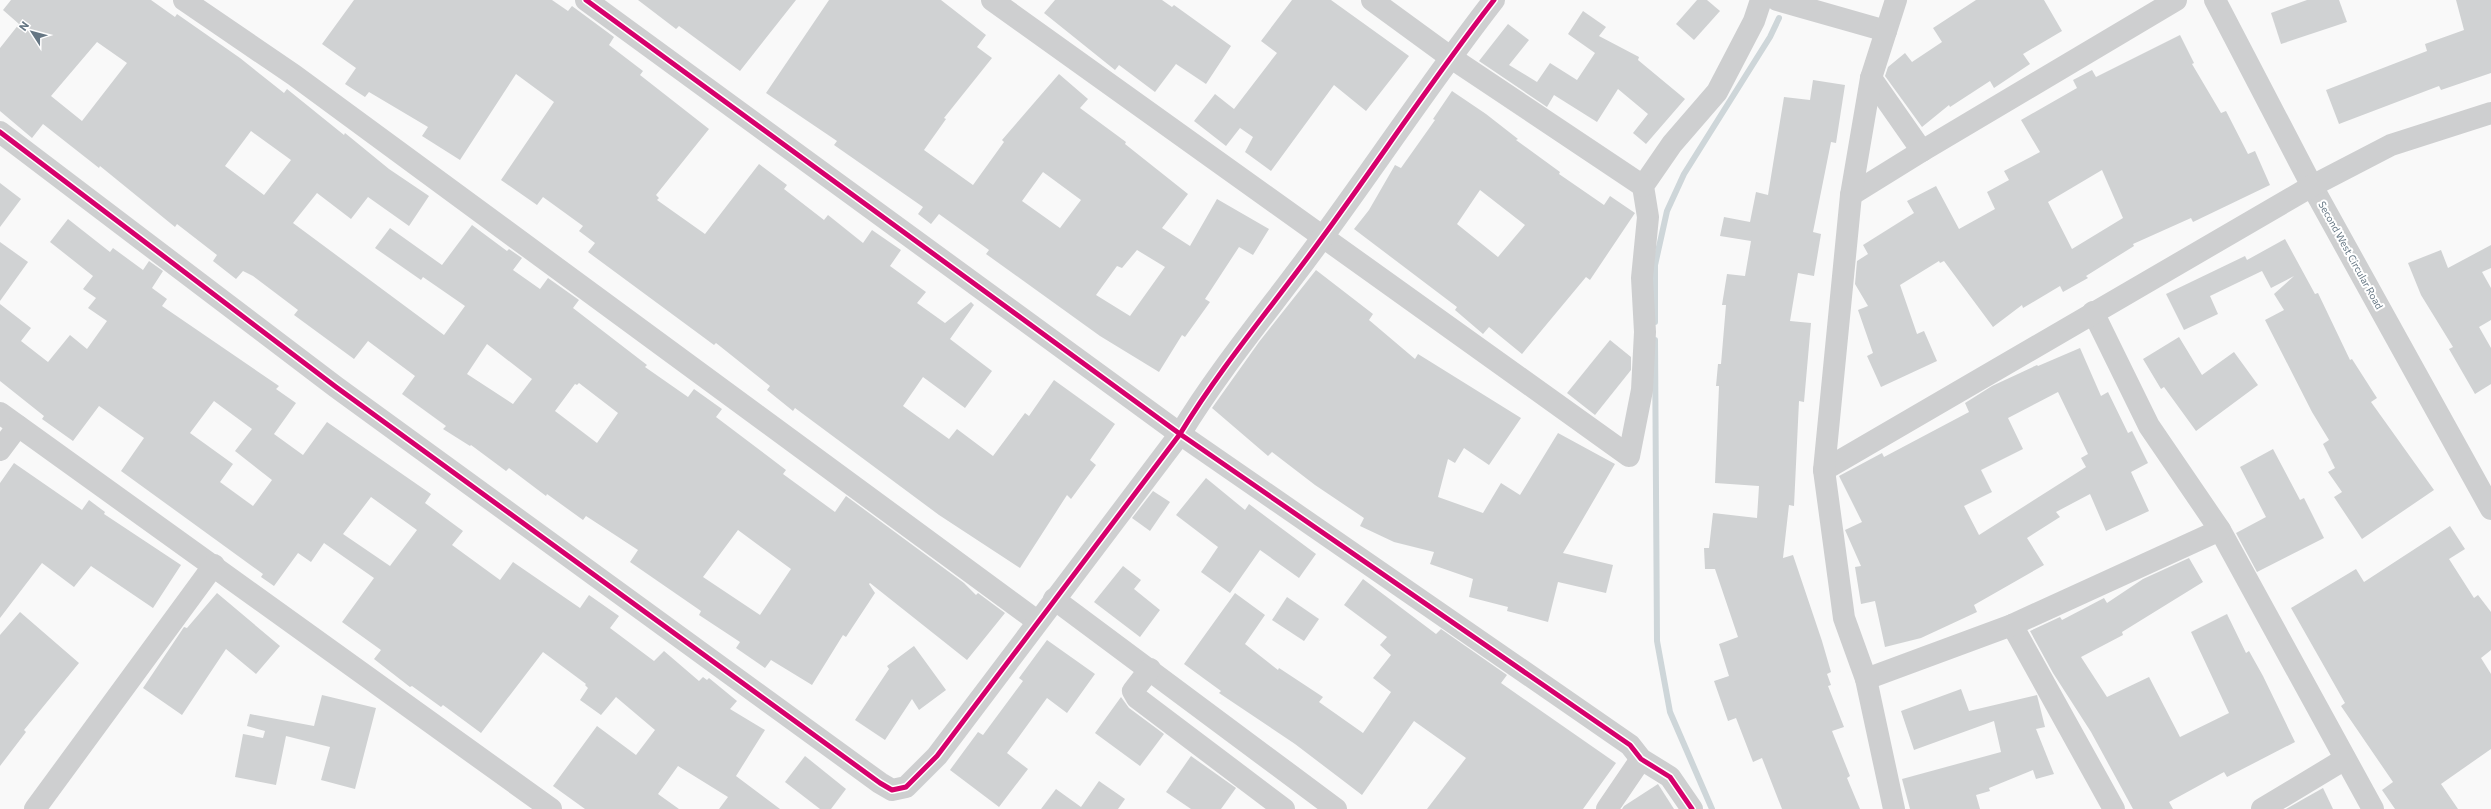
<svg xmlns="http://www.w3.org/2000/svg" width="2491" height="809" font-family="Commissioner,sans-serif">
<rect width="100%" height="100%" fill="#f9f9f9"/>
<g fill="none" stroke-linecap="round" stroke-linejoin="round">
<g stroke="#ced6d9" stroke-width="6">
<path d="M1655,322V265L1667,211L1684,174L1770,37L1779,18"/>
<path d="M1655,340L1657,641L1670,712L1712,809"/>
</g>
</g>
<g fill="#d0d2d3" fill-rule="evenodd">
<path d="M11,0H151L175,17L177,14L240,58L284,93L287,89L344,135L345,133L389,169L429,196L409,226L368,197L351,219L317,193L293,223L444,335L465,306L423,277L421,280L375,248L390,228L442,265L472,225L507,251L509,249L522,258L513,270L540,289L548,278L579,300L573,308L647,365L645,367L688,397L694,389L722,409L716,417L786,470L783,474L835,512L846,496L964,583L976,595L978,593L1005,613L967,660L870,583L869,584L875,593L846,637L843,635L812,685L771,660L765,668L736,648L740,642L699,615L701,611L630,562L638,550L586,516L583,520L547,494L546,496L509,468L506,471L471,445L470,446L443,429L446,426L402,394L415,376L368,341L354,359L294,315L298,310L253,276L243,271L236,279L213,261L217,255L177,224L175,227L100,166L99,168L43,124L32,138L0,111V48L19,24L3,10ZM97,42L127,63L82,121L51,96ZM251,131L291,160L264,195L225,166ZM487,344L532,379L513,404L467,374ZM579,383L618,413L597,443L555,411L575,384L577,385ZM738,530L791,569L760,615L703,577Z"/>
<path d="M354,0H552L568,11L572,6L614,37L609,45L643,71L640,75L709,129L656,195L659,198L657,200L705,234L759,164L787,185L784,189L824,220L828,215L863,243L872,230L901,250L890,266L926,292L917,303L945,323L971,302L974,305L950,339L992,371L965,408L923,377L903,406L949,439L957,429L993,456L1025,413L1029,416L1054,380L1115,424L1090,460L1096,465L1071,499L1067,495L1020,568L939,515L795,408L793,411L767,390L770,386L716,343L714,345L588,252L595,243L579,231L583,226L543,197L537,205L501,180L554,102L516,74L460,160L422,136L428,127L369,92L365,97L345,84L356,68L322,44Z"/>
<path d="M638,0H796L740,71L679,26L676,29Z"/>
<path d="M829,0H941L986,35L977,47L992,58L944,118L946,119L924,150L973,185L1004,142L1002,140L1059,74L1088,99L1080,108L1126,142L1125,144L1188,194L1162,228L1190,246L1217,199L1269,229L1253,255L1239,247L1205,299L1210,302L1185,337L1182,335L1159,372L1100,336L986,254L989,250L939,214L931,224L918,214L923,207L834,145L837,141L766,93ZM1043,172L1081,200L1060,228L1022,201ZM1137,250L1165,267L1130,316L1096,295L1117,266L1122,268Z"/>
<path d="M1055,0H1162L1172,7L1174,5L1231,46L1206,84L1176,64L1155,92L1119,65L1115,70L1044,13Z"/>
<path d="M1292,0H1331L1409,56L1366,111L1334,85L1271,171L1245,152L1253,137L1240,128L1226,146L1194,121L1215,94L1234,109L1277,53L1261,41Z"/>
<path d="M1697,0H1707L1720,11L1694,40L1676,24Z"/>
<path d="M1976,0H2044L2062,31L2023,54L2030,64L1994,88L1990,81L1950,107L1949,105L1922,127L1885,76L1888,67L1905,53L1912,62L1942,42L1933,28Z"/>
<path d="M2307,0H2339L2347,22L2281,44L2271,13Z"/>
<path d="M2456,0H2491V73L2441,90L2439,86L2339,124L2326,90L2427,51L2425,44L2464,30Z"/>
<path d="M1583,11L1606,27L1599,36L1639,57L1638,60L1685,99L1646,144L1633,133L1648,114L1618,89L1597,122L1554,95L1547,107L1479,61L1508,24L1529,40L1509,65L1537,82L1550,63L1577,80L1595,53L1568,34Z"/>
<path d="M2180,35L2194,63L2192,64L2221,113L2226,111L2248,154L2255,151L2270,185L2193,222L2191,218L2133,244L2134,246L2086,276L2088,278L2063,292L2060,286L2023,308L2022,305L1993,327L1944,261L1940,263L1939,261L1900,285L1917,334L1924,331L1937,361L1881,387L1867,356L1873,353L1858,310L1868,306L1855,284L1857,261L1868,254L1863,245L1914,213L1907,201L1936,186L1959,229L1995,209L1987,192L2009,180L2004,171L2040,152L2021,120L2077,88L2073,80L2092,70L2096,77ZM2102,170L2123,218L2072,249L2048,202Z"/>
<path d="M1813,80L1845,85L1836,143L1831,142L1813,232L1821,234L1814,276L1798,273L1790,321L1811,323L1804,402L1799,401L1794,506L1789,505L1783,558L1793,555L1822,641L1831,672L1827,674L1831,685L1828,686L1844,727L1832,731L1850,776L1847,778L1860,809H1782L1762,758L1753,762L1736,718L1728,721L1714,681L1729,676L1719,644L1738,637L1715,569H1705L1704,548H1709L1713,513L1757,518L1759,486L1715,483L1719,386H1716L1718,364H1721L1726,305H1722L1727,274L1745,276L1751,241L1720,236L1724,217L1750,222L1756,192L1768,195L1784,97L1810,100Z"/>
<path d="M1452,91L1486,114L1518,139L1516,140L1560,172L1559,174L1604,205L1610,196L1635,213L1590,280L1586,277L1522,354L1489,327L1483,334L1455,310L1457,307L1354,229L1369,210L1395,165L1401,168L1435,120L1433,119ZM1480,190L1525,225L1498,257L1457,224Z"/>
<path d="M0,183L21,199L0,227Z"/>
<path d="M68,219L110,252L113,248L143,270L149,261L163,271L152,288L167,299L162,306L279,386L276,389L296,403L274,434L303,455L327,422L431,494L425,503L463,531L452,545L500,580L513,562L580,608L589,595L619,616L610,628L654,661L664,651L699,681L703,677L707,680L709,678L737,701L730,709L765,730L736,776L780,809H719L728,797L678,766L658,794L679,809H585L553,786L597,726L636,755L655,730L616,697L601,715L580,700L588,688L585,685L586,684L543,652L481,733L443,705L441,707L412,686L410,687L374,659L381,650L342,622L374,578L324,543L311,562L298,553L274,586L261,577L263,574L121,471L144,438L99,406L73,441L42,419L44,416L0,381V304L31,328L21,341L48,362L70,335L87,349L107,321L88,308L96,298L83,289L93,276L50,242ZM214,401L252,429L235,451L272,480L253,506L220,482L233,464L190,433ZM371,497L417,530L390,566L343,534Z"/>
<path d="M2285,239L2315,294L2318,293L2350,360L2352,359L2377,398L2371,402L2434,490L2362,539L2334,497L2342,492L2328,472L2335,468L2323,444L2329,440L2312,412L2265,320L2284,310L2274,294L2294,276L2271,288L2262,271L2210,296L2218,314L2184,330L2166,294L2245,256L2247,260Z"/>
<path d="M0,242L28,262L0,301Z"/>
<path d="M2491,245V268L2482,272L2491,288V320L2479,327L2491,348V384L2475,394L2449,349L2453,347L2421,295L2408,263L2441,250L2448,268Z"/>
<path d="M1316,270L1373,314L1369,320L1415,359L1418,354L1521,418L1489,465L1464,448L1455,463L1448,459L1438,497L1483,513L1501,483L1520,495L1558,433L1615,464L1563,553L1613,565L1606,593L1558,582L1548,622L1507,611L1508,607L1469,597L1473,579L1430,564L1434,552L1394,542L1360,526L1364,518L1315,485L1272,452L1268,456L1212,408L1259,342Z"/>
<path d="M2179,337L2202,375L2234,352L2258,385L2196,431L2164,387L2161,389L2143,359Z"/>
<path d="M1610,340L1631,357V370L1595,415L1567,393Z"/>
<path d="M2080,348L2101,396L2108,392L2128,433L2132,431L2148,463L2131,472L2149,511L2106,531L2090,494L2056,512L2060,517L2027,538L2044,565L1974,605L1977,612L1921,638L1885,647L1875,601L1861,604L1855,567L1861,566L1845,530L1862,522L1839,476L1882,453L1884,457L1969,412L1965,403L1992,386L2037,365L2038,366ZM2058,392L2088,454L2081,458L2086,467L1979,535L1964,506L1992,492L1981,470L2023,449L2008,418Z"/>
<path d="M2273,449L2300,500L2304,498L2324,538L2257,572L2236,533L2266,517L2240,467Z"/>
<path d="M14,463L82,510L89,500L105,512L104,514L181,565L153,608L91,566L74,587L42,563L0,618V483Z"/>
<path d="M1206,478L1245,510L1249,504L1316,554L1299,578L1260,550L1230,593L1201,572L1218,547L1176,515Z"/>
<path d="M1153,491L1170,502L1150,531L1132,518Z"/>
<path d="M2450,526L2465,549L2449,559L2474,598L2478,595L2491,612V650L2481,658L2491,674V749L2441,784L2458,809H2395L2382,790L2393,782L2341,706L2345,703L2291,608L2356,569L2364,582Z"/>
<path d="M2189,558L2203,582L2122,632L2123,635L2081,657L2107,697L2149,677L2180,737L2229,713L2191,632L2227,614L2246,653L2249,651L2263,676L2295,742L2227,777L2224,772L2169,802L2173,809H2133L2091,732L2053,673L2030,631L2060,617L2062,620L2104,598L2107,603L2143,579Z"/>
<path d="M1123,566L1141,580L1134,589L1160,610L1140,637L1094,602Z"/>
<path d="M1363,579L1436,634L1441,629L1507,675L1501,683L1616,763L1583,809H1427L1466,758L1414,721L1362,795L1295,744L1219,693L1221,691L1184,664L1235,593L1265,615L1245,644L1278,670L1279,668L1323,697L1319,702L1363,733L1391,692L1373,678L1391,655L1380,645L1387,637L1344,605Z"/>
<path d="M217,593L280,646L256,674L226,649L182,715L143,688L184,627L187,628Z"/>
<path d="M1287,597L1319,619L1304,641L1272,620Z"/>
<path d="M20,612L79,663L24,730L26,732L0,766V635Z"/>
<path d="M1047,640L1095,674L1067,713L1047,698L1007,753L1028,769L999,807L950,770L978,732L983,735L1023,681L1019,678Z"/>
<path d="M914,646L946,690L919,710L912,699L885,740L855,720L889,669L887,666Z"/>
<path d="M1961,689L1969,711L2037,695L2045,727L2036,729L2054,774L2036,779L2033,770L1989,788L1990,791L1976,795L1980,809H1910L1902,779L2001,752L1994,721L1914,750L1901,711Z"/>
<path d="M322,695L376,708L355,789L321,780L330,747L286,736L276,785L235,777L243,734L263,738L265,731L247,726L250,714L314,726Z"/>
<path d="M1121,697L1129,708L1164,734L1140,766L1095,733Z"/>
<path d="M805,756L846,789L831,809H820L785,782Z"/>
<path d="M1191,756L1236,788L1221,809H1191L1166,792Z"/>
<path d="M1099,781L1125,799L1118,809H1041L1056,789L1081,807Z"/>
<path d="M1658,784L1674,809H1622L1624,806Z"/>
<path d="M2323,788L2333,809H2286L2307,797Z"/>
</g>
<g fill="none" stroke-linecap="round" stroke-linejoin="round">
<g stroke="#cecfd0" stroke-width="22">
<path d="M184,0L294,75L1037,621"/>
<path d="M586,0L1180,434L1630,745L1641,759L1670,777L1692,809"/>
<path d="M992,0L1629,456L1642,390L1645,332L1642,278L1648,217L1643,186L1672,144L1717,92L1754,21L1761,0"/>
<path d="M1372,0L1450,57L1643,186"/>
<path d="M1777,0L1886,31"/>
<path d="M2215,0L2312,186L2491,509"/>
<path d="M1871,78L1922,151"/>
<path d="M0,132L336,387L880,783L892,790L906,787L937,756L1180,434C1222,365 1275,303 1322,238C1380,159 1434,77 1494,0"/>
<path d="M1851,195L1922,151L2176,0"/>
<path d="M2093,312L2149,426L2220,530L2373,809"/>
<path d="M0,413L551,809"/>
<path d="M0,450L18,426"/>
<path d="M1824,470L2312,186L2391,145L2491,113"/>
<path d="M1054,599L1336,809"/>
<path d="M2012,625L2114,809"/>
<path d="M1150,669L1133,691L1137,698L1284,809"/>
<path d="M1866,679L2012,625L2220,530"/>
<path d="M35,809L214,565"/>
<path d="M1607,809L1641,759"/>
<path d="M1894,809L1866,679L1844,618L1824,470L1851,195L1871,78L1896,0"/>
<path d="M2262,809L2345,759"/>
</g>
<defs>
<g id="cycleway">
<path d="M586,0L1180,434L1630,745L1641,759L1670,777L1692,809"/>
<path d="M0,132L336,387L880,783L892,790L906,787L937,756L1180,434C1222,365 1275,303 1322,238C1380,159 1434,77 1494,0"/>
</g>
</defs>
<use href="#cycleway" stroke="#fff" stroke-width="8"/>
<use href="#cycleway" stroke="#d6006c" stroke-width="5"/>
</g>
<g text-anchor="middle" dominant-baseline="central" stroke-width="4" stroke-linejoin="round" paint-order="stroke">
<g font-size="10" fill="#657683" stroke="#fff">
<text transform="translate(2351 255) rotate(61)">Second West Circular Road</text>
</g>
</g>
<g transform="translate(32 32) rotate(306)" stroke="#ffffff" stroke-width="3" paint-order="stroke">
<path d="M0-3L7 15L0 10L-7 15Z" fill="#657683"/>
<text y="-6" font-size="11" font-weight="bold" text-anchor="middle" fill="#657683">N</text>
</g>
</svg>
